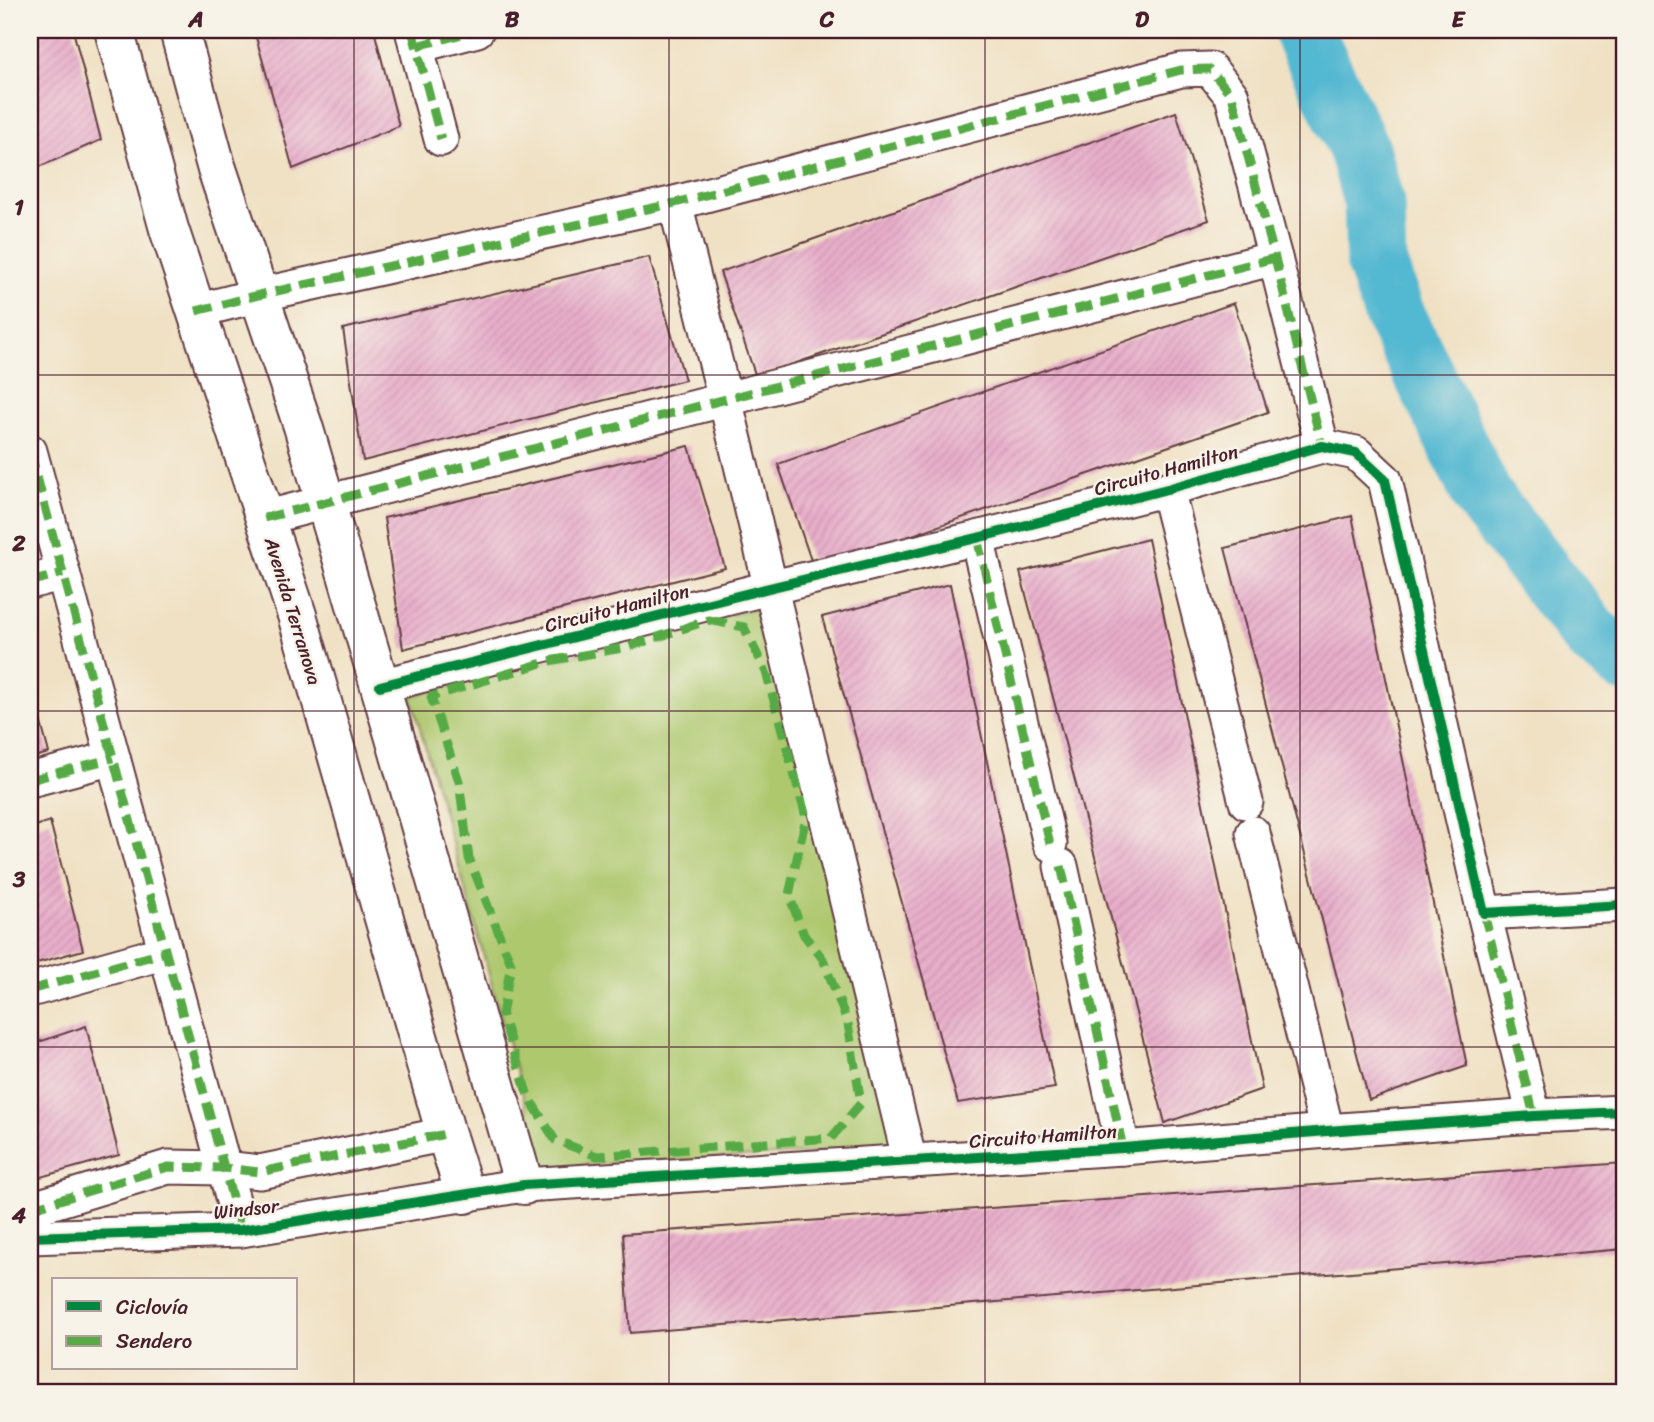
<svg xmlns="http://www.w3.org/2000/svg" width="1654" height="1422" font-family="Sriracha,sans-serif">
<defs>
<pattern id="building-hatch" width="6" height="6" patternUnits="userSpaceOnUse" patternTransform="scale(1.75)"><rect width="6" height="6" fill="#e8aeca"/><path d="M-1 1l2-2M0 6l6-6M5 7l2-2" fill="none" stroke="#c895ae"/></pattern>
</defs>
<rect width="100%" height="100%" fill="#f7f3e8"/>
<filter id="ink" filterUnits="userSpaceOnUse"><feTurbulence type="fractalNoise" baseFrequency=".0143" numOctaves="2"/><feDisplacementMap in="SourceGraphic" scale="14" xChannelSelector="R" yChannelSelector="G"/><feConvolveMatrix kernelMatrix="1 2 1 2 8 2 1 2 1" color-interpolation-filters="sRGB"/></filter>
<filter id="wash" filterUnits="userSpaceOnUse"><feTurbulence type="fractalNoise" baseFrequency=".00686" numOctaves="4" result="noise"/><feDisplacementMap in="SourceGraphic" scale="28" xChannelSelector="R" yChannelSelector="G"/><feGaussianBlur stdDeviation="1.57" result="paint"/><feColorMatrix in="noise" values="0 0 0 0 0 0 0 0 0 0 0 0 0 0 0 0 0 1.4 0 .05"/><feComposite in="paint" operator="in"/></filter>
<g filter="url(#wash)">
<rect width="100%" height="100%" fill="#f0e1c4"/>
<path fill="#aec86e" stroke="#7c744c" stroke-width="2" d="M761,607L898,1149L543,1167L411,696Z"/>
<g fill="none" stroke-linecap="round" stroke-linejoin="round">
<path stroke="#52b8d1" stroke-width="61" d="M1303,30L1359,149L1374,204L1376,262L1394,313L1483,497L1591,635L1624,662"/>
</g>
<g id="blocks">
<g fill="url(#building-hatch)">
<path d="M30,30H73L101,140L30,171Z"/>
<path d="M254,30H374L399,126L293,169Z"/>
<path d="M1176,112L1209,220L756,377L720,272Z"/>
<path d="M649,257L685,380L363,461L343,329Z"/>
<path d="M1234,303L1268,412L814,569L778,464Z"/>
<path d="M689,446L725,568L403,649L384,518Z"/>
<path d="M1352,516L1467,1066L1369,1100L1225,548Z"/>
<path d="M1148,539L1262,1089L1165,1123L1020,572Z"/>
<path d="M950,584L1055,1088L958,1103L822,617Z"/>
<path d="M30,682L49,753L30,758Z"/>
<path d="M50,821L83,950L30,965V828Z"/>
<path d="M86,1026L119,1155L30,1180V1045Z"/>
<path d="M1624,1163V1249L630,1333L623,1234Z"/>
</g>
</g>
</g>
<g filter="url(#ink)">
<use href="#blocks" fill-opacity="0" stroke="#633c42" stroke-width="2"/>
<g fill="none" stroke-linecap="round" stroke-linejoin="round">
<defs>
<g id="minor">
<path d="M412,30L441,139"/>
<path d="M417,46L477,30"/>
<path d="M675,203L725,399L910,1162"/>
<path d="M196,311L259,295L675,203L1181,70L1210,69L1232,96L1275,258L1322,446"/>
<path d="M30,451L241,1230"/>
<path d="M1167,489L1246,802"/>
<path d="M264,518L1275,258"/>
<path d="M977,538L1050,844"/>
<path d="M30,582L63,573"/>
<path d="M380,686L769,588L977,538L1167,489L1322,446L1356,453L1385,480L1484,913L1624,905"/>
<path d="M30,780L113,758"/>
<path d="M1253,833L1327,1131"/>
<path d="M1061,866L1123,1148"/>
<path d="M1484,913L1534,1116"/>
<path d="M30,990L166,952"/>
<path d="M30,1209L168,1167L223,1168L260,1172L446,1134"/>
<path d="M30,1237L241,1230L524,1185L1123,1148L1327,1131L1534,1116L1624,1112"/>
</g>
<g id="tertiary">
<path d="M114,30L169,229L297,615L446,1134L465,1194"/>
<path d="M179,30L216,166L303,426L380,686L524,1185"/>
</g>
</defs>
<use href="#minor" stroke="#633c42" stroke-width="37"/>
<use href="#tertiary" stroke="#633c42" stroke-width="42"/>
<use href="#minor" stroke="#fff" stroke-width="33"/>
<use href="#tertiary" stroke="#fff" stroke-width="38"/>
<g stroke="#57aa44" stroke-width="9" stroke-dasharray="18 9" stroke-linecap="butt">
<path d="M412,30L441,139"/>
<path d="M417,46L477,30"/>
<path d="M196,311L259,295L675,203L1181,70L1210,69L1232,96L1275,258L1322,446"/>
<path d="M30,451L241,1230"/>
<path d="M264,518L1275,258"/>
<path d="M977,538L1050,844"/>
<path d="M30,582L63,573"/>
<path d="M709,620L744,627L766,672L806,817L789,895L804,935L823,959L848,1024L861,1103L831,1138L597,1156L555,1140L528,1096L502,1015L511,964L469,858L459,781L431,697L549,661L628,647Z"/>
<path d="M30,780L113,758"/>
<path d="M1061,866L1123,1148"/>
<path d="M1484,913L1534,1116"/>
<path d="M30,990L166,952"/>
<path d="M30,1209L168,1167L223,1168L260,1172L446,1134"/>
</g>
<defs>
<g id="cycleway">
<path d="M380,686L769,588L977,538L1167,489L1322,446L1356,453L1385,480L1484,913L1624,905"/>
<path d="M30,1237L241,1230L524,1185L1123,1148L1327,1131L1534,1116L1624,1112"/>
</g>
</defs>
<use href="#cycleway" stroke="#f7f3e8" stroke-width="15"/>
<use href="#cycleway" stroke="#00873e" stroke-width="10"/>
</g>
</g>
<path fill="none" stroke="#4a1f2b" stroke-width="2" stroke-opacity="0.55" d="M354,30V1392M669,30V1392M985,30V1392M1300,30V1392M30,375H1624M30,711H1624M30,1047H1624"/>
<g text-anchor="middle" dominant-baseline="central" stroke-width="5" stroke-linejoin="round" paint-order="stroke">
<g font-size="19" fill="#4a1f2b" stroke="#f7f3e8">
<text transform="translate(1166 470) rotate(-15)">Circuito Hamilton</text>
<text transform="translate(617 608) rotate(-14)">Circuito Hamilton</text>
<text transform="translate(293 611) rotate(73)">Avenida Terranova</text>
<text transform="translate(1043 1136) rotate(-4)">Circuito Hamilton</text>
<text transform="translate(246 1209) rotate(-6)">Windsor</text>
</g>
</g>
<rect width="1654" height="1422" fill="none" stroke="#f7f3e8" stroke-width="77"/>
<rect x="52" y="1278" width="245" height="91" fill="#f7f3e8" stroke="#b29e9c" stroke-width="2"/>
<rect x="66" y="1301" width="35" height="10" fill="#00873e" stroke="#b29e9c" stroke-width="2"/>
<text x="116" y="1314" font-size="21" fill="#4a1f2b">Ciclovía</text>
<rect x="66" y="1336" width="35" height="10" fill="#57aa44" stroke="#b29e9c" stroke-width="2"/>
<text x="116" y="1348" font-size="21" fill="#4a1f2b">Sendero</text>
<rect x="38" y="38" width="1578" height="1346" fill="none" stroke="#4a1f2b" stroke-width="2.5"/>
<g font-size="23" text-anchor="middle" font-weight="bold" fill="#4a1f2b">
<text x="196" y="27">A</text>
<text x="512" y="27">B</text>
<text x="827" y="27">C</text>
<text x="1142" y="27">D</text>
<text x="1458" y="27">E</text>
<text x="19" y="215">1</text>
<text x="19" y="551">2</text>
<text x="19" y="887">3</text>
<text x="19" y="1223">4</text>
</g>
</svg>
